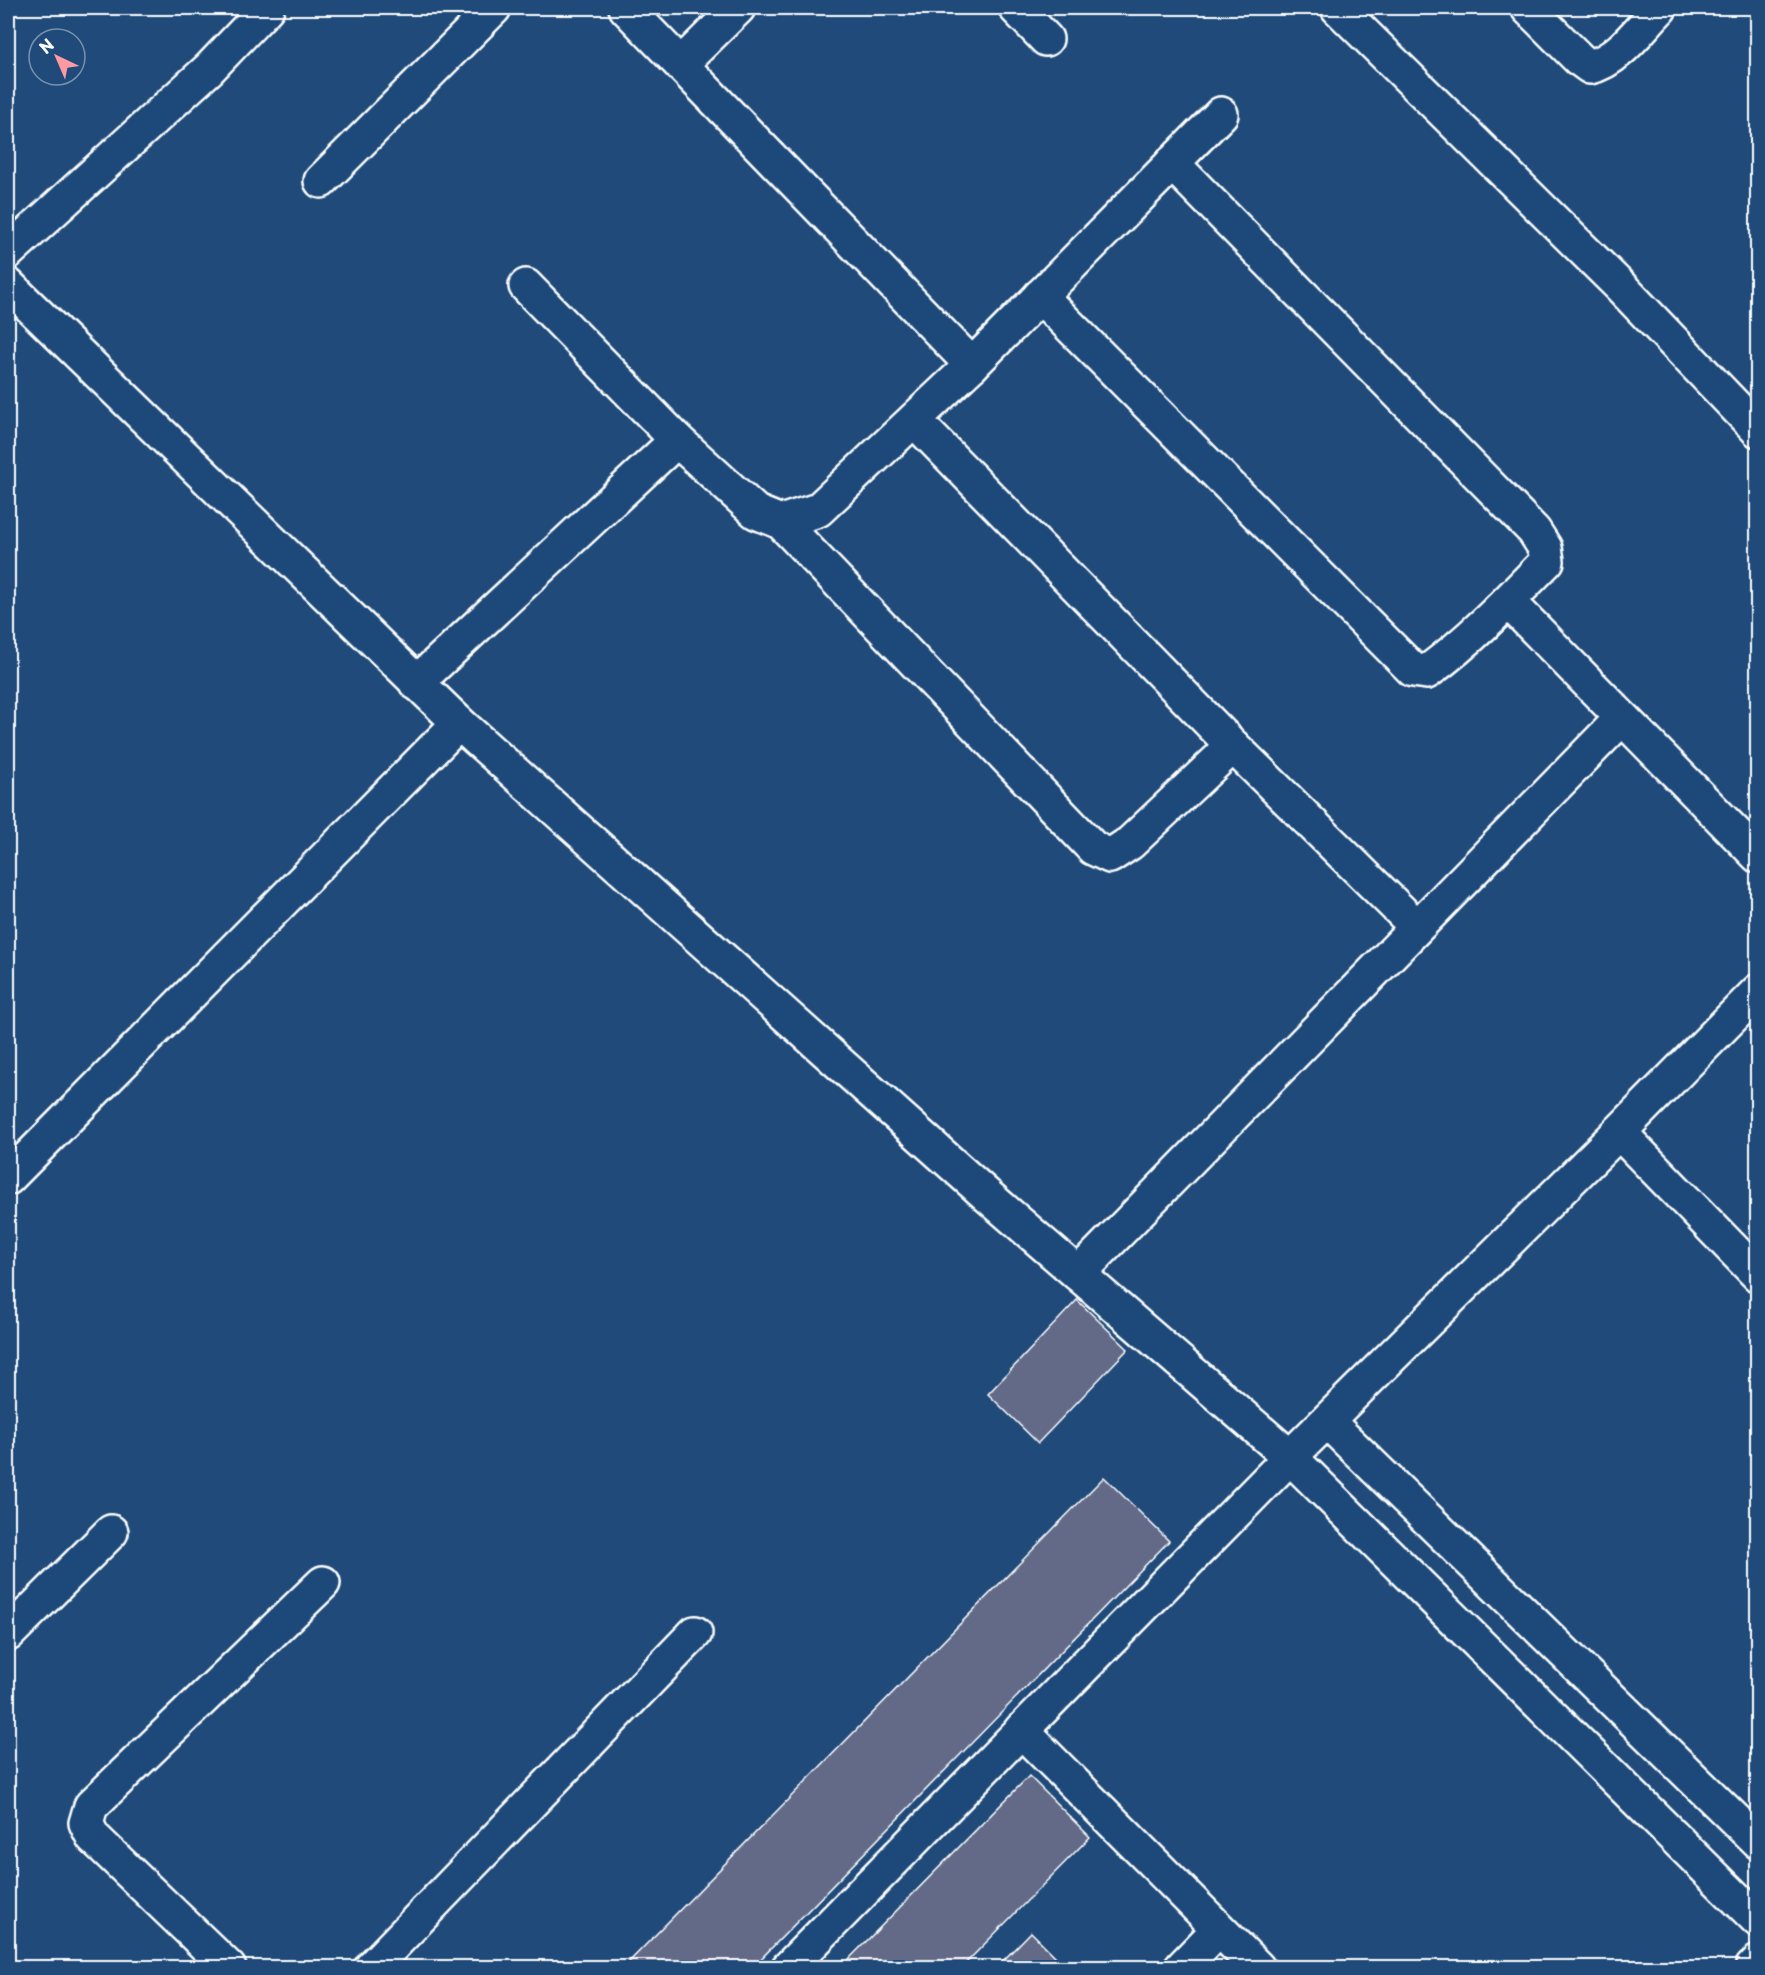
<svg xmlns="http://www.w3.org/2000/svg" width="1765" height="1975" font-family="'Playpen Sans',sans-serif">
<rect width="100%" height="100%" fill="#1f4a7a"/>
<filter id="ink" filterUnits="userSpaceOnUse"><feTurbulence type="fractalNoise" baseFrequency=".0167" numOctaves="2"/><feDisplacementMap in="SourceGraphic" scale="12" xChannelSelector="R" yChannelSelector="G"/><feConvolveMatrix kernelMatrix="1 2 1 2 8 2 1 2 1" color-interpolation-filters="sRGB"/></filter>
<g filter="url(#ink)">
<g fill="#646b88" stroke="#fff" stroke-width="1.5">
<path d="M1077,1300L1128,1349L1038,1443L988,1394Z"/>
<path d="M1104,1477L1169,1541L752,1968H623Z"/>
<path d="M1029,1776L1090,1837L961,1968H840Z"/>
<path d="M1031,1932L1067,1968H996Z"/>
</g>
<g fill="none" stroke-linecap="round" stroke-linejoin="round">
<defs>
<g id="street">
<path d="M626,8L972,365"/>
<path d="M1016,8L1046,39"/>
<path d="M1338,8L1622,288L1758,430"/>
<path d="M1528,8L1579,59L1590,67C1619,60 1640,28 1660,8"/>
<path d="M681,64L738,8"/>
<path d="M321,181L494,8"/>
<path d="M8,252L209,69L267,8"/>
<path d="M8,285L459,723L989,1197L1290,1457L1758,1920"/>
<path d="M526,286L677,440L756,512L781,522L818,510L972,365L1221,114"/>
<path d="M1040,296L1413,670L1427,672C1471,640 1509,600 1547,561L1545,548L1534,531L1172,163"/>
<path d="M914,420L1233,746L1417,927"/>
<path d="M781,522L1093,848L1110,856L1130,843L1233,746"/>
<path d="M1508,601L1758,856"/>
<path d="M416,683L677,440"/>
<path d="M1619,1132L1758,1275"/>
<path d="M8,1178L459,723"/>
<path d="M1078,1274L1622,718"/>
<path d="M1327,1421L1758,1842"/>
<path d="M8,1634L111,1532"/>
<path d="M1021,1730L1258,1968"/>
<path d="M229,1968L93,1837L86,1823L91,1806L323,1583"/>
<path d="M371,1968L695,1633"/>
<path d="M788,1968L1290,1457L1619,1132L1758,991"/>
<path d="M1181,1968L1219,1929"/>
<path d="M1752,1968L1758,1962"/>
</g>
</defs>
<use href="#street" stroke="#fff" stroke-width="38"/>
<use href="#street" stroke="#1f4a7a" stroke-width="33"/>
</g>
</g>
<rect width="1765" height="1975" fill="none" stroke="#1f4a7a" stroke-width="30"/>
<rect x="15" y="15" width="1735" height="1945" fill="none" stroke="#fff" stroke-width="2" filter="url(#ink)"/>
<g transform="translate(57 57) rotate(316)"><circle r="28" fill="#1f4a7a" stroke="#7992af" stroke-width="1.5"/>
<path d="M0-4.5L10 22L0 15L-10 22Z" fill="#ff9aa2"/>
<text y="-9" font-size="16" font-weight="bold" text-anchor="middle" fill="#ffffff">N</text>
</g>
</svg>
